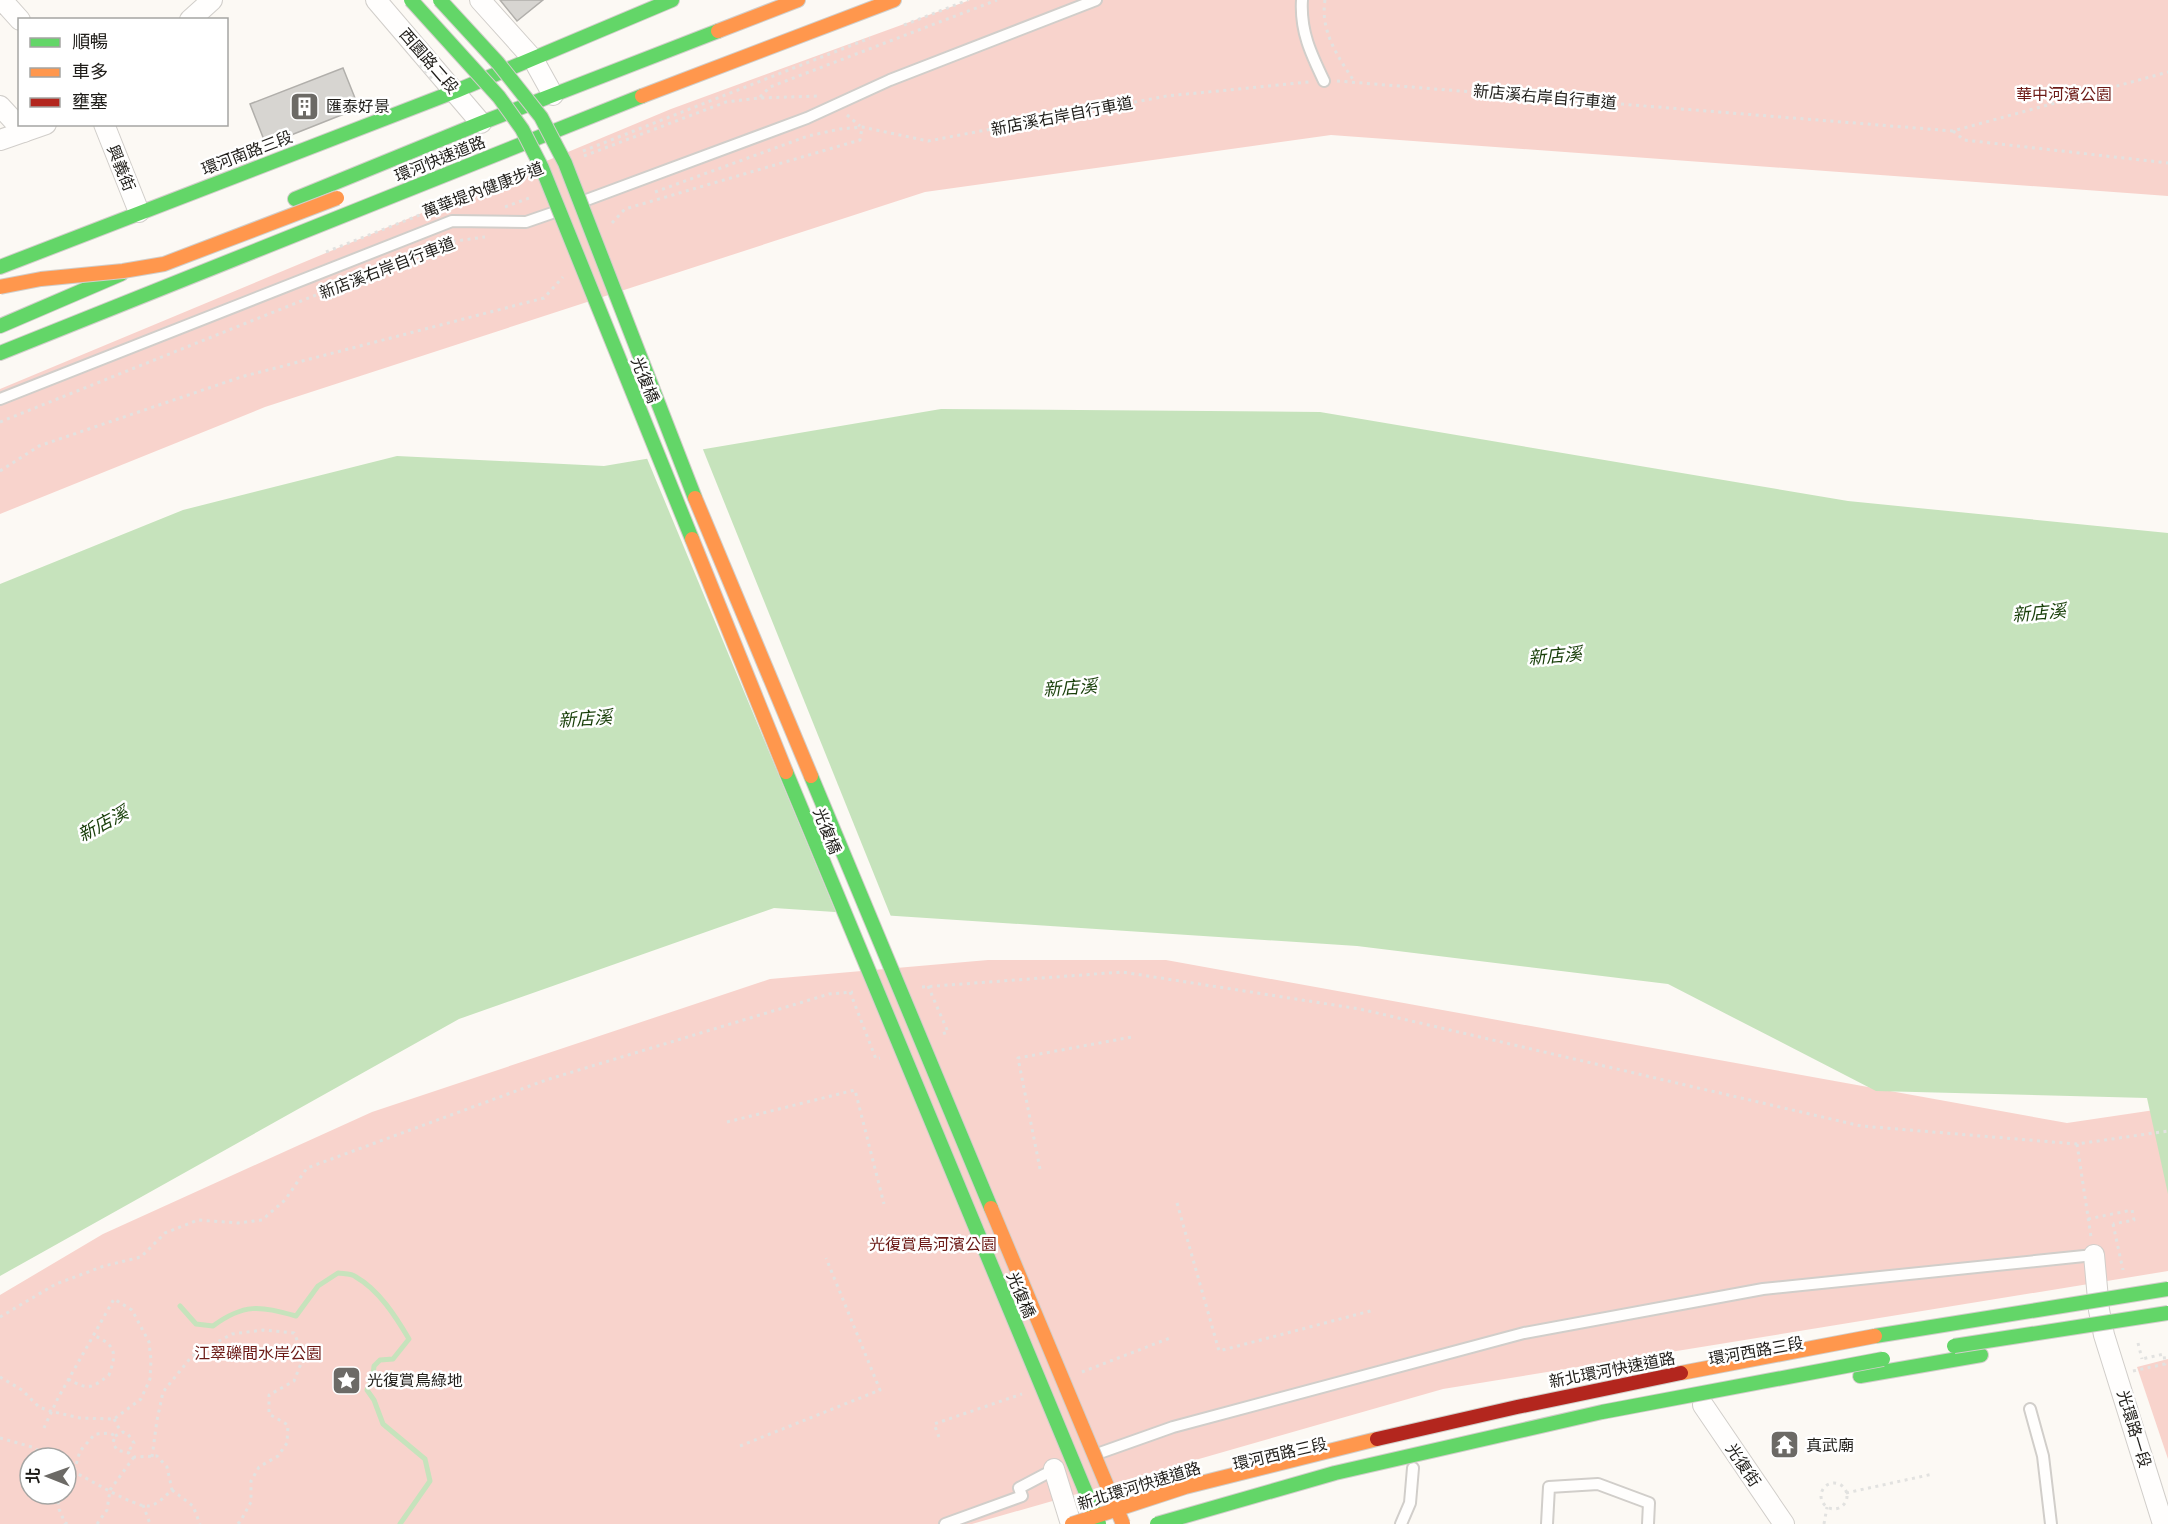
<svg xmlns="http://www.w3.org/2000/svg" width="2168" height="1524" font-family="Helvetica,'Noto Sans TC',sans-serif">
<rect width="100%" height="100%" fill="#fcf9f4"/>
<g fill="#f8d3cc" fill-rule="evenodd">
<path d="M970,0H2168V196L1331,135L925,192L265,407L0,514V389L671,109Z"/>
<path d="M988,960H1166L2067,1123L2168,1108V1271L1443,1389L972,1524H0V1295L103,1234L372,1112L770,979ZM30,1458H66V1494H30Z"/>
<path d="M2168,1359V1459L2137,1367Z"/>
</g>
<path fill="#c6e3bc" d="M941,409L1320,412L1848,501L2168,533V1194L2147,1098L1876,1091L1668,984L1357,946L774,908L459,1019L0,1276V584L183,510L397,456L604,466Z"/>
<path fill="#fcf9f4" d="M702,447L892,919L837,915L646,456Z"/>
<g fill="none" stroke-linecap="round" stroke-linejoin="round">
<path stroke="#c6e3bc" stroke-width="5" d="M180,1306L196,1324L213,1326C244,1303 260,1306 296,1316L318,1286L338,1273C344,1274 351,1273 356,1277C379,1290 396,1317 409,1339L393,1359L380,1360L374,1366L373,1376L367,1390L374,1400L383,1424L425,1459L430,1481L400,1524"/>
</g>
<g fill="#d7d5d1" stroke="#b1afab" stroke-width="1.5">
<path d="M500,0H543L517,21Z"/>
<path d="M343,68L359,108L266,145L250,104Z"/>
</g>
<g fill="none" stroke-linecap="round" stroke-linejoin="round">
<defs>
<g id="lane">
<path d="M1302,0C1300,31 1311,54 1324,81"/>
<path d="M581,202L807,118L890,80L1096,0"/>
<path d="M0,399L452,221L526,222L558,211"/>
<path d="M2030,1409L2043,1456L2051,1524"/>
<path d="M1094,1455L1173,1427L1524,1333L1763,1289L2094,1255"/>
<path d="M945,1524L1022,1496L1019,1488L1057,1468"/>
<path d="M1401,1524L1410,1503L1413,1468"/>
<path d="M1547,1524L1549,1487L1598,1484L1649,1503L1648,1524"/>
</g>
<g id="street">
<path d="M2,0L20,20"/>
<path d="M376,0L481,123"/>
<path d="M480,0L533,59L553,95"/>
<path d="M190,20L212,0"/>
<path d="M0,106L24,132"/>
<path d="M104,124L139,212"/>
<path d="M0,140L46,124"/>
<path d="M2094,1255L2099,1310L2104,1335L2163,1524"/>
<path d="M1703,1405L1784,1524"/>
<path d="M1054,1469L1071,1524"/>
</g>
<g id="fast">
<path d="M295,199L481,123L718,31"/>
<path d="M0,267L456,91L672,0"/>
<path d="M0,326L121,274"/>
<path d="M0,353L642,96"/>
<path d="M1860,1376L1981,1355"/>
</g>
<g id="slow">
<path d="M718,31L798,0"/>
<path d="M642,96L894,0"/>
</g>
</defs>
<use href="#lane" stroke="#d1ceca" stroke-width="14"/>
<use href="#street" stroke="#d1ceca" stroke-width="22"/>
<use href="#fast" stroke="#d1ceca" stroke-width="16"/>
<use href="#slow" stroke="#d1ceca" stroke-width="16"/>
<g stroke="#e2e2e0" stroke-width="3" stroke-dasharray="3 4.5" stroke-linecap="butt">
<path d="M1325,0C1320,31 1338,57 1354,81"/>
<path d="M904,25L968,0"/>
<path d="M1337,81L1953,131L2168,72"/>
<path d="M760,97L770,87L997,0"/>
<path d="M847,115L860,126"/>
<path d="M1953,131L1964,140L2168,163"/>
<path d="M583,151L870,38"/>
<path d="M584,156L726,102L759,98L820,96"/>
<path d="M655,192L808,136L840,129L862,127L928,141L1167,96L1309,82"/>
<path d="M505,207L529,198"/>
<path d="M612,223L625,209L860,140L862,127"/>
<path d="M326,252L521,175"/>
<path d="M0,422L448,242L485,237"/>
<path d="M0,471L39,446L241,377L544,298L563,277"/>
<path d="M928,986L948,1032L942,1034"/>
<path d="M922,987L1122,972L1360,1009L1861,1126L2077,1144L2168,1131"/>
<path d="M850,992L876,1059L880,1058"/>
<path d="M727,1122L855,1090L884,1204"/>
<path d="M2077,1144L2091,1237"/>
<path d="M1040,1169L1018,1058L1132,1037"/>
<path d="M1177,1203L1219,1351L1374,1310"/>
<path d="M2088,1219L2132,1210L2134,1220L2113,1224"/>
<path d="M0,1317L56,1284L104,1266L141,1257L165,1233L198,1220L238,1223L262,1220L285,1200L307,1168L546,1080L829,994L853,992"/>
<path d="M2133,1371L2165,1364L2164,1354L2142,1359"/>
<path d="M1082,1372L1170,1338"/>
<path d="M0,1377L22,1390L39,1407L50,1411L80,1418L114,1419L141,1399L150,1379L151,1360L149,1342L132,1310L114,1299L58,1398L42,1432"/>
<path d="M68,1379C88,1390 91,1389 109,1375C117,1353 116,1345 93,1335"/>
<path d="M114,1419L121,1432"/>
<path d="M115,1436L123,1432L128,1434L134,1443L128,1452"/>
<path d="M939,1437L934,1424L1022,1394"/>
<path d="M0,1438L32,1447L51,1458"/>
<path d="M740,1446L880,1390L826,1258"/>
<path d="M152,1457L157,1420L163,1392L192,1356L232,1334L263,1330L294,1333L304,1356L294,1381L269,1395V1414L288,1425L287,1443L278,1456L259,1467L251,1481V1502L240,1522L237,1524"/>
<path d="M66,1467L74,1472C89,1479 134,1507 148,1506C158,1505 166,1495 172,1490L167,1467L157,1456L134,1457L129,1453L117,1450L113,1443L115,1436L110,1433L95,1434L80,1451L74,1472L66,1480"/>
<circle cx="1834" cy="1496" r="13"/>
<path d="M172,1490L193,1506L200,1524"/>
<path d="M1846,1493L1933,1474"/>
<path d="M57,1494L59,1509L65,1523L69,1524"/>
<path d="M143,1505L150,1524"/>
<path d="M97,1524L107,1510L110,1490L134,1457"/>
<path d="M1824,1524L1827,1507"/>
</g>
<use href="#lane" stroke="#fffefd" stroke-width="10"/>
<use href="#street" stroke="#fffefd" stroke-width="20"/>
<use href="#fast" stroke="#63d668" stroke-width="14"/>
<use href="#slow" stroke="#ff974d" stroke-width="14"/>
<defs>
<g id="fast-bridge">
<path d="M411,0L499,97L522,129L542,168L692,539"/>
<path d="M440,0L498,63L541,117L565,163L695,498"/>
<path d="M786,772L1099,1524"/>
<path d="M811,776L991,1208"/>
<path d="M1875,1336L2168,1289"/>
<path d="M1954,1346L2168,1313"/>
<path d="M1157,1524L1335,1473L1602,1412L1883,1359"/>
</g>
<g id="slow-bridge">
<path d="M0,287L41,279L123,271L164,264L337,198"/>
<path d="M695,498L811,776"/>
<path d="M692,539L786,772"/>
<path d="M991,1208L1123,1524"/>
<path d="M1681,1373L1875,1336"/>
<path d="M1072,1524L1185,1487L1377,1439"/>
</g>
<path id="jam-bridge" d="M1377,1439L1517,1407L1681,1373"/>
</defs>
<use href="#fast-bridge" stroke="#d1ceca" stroke-width="16" stroke-linecap="butt"/>
<use href="#slow-bridge" stroke="#d1ceca" stroke-width="16" stroke-linecap="butt"/>
<use href="#jam-bridge" stroke="#d1ceca" stroke-width="16" stroke-linecap="butt"/>
<g stroke="#e2e2e0" stroke-width="3" stroke-dasharray="3 4.5" stroke-linecap="butt">
<path d="M420,65L433,80L446,71"/>
<path d="M2113,1224L2123,1270"/>
<path d="M2138,1343L2142,1359"/>
</g>
<use href="#fast-bridge" stroke="#63d668" stroke-width="14"/>
<use href="#slow-bridge" stroke="#ff974d" stroke-width="14"/>
<use href="#jam-bridge" stroke="#b3261e" stroke-width="14"/>
</g>
<defs>
<symbol id="building-square" viewBox="-11 -11 22 22"><rect x="-9" y="-9" width="18" height="18" rx="4" fill="#6c6a66" stroke="#fff"/><path d="M-4-6H4V6H1V3H-1V6H-4ZM-2.5-4.3h1.7v1.8h-1.7ZM.8-4.3h1.7v1.8H.8ZM-2.5-1h1.7V.8h-1.7ZM.8-1h1.7V.8H.8Z" fill="#fff"/></symbol>
<symbol id="sight-square" viewBox="-11 -11 22 22"><rect x="-9" y="-9" width="18" height="18" rx="4" fill="#6c6a66" stroke="#fff"/><path d="M0-6L1.8-2.2L6-1.7L2.9 1.2L3.7 5.4L0 3.3L-3.7 5.4L-2.9 1.2L-6-1.7L-1.8-2.2Z" fill="#fff"/></symbol>
<symbol id="temple-square" viewBox="-11 -11 22 22"><rect x="-9" y="-9" width="18" height="18" rx="4" fill="#6c6a66" stroke="#fff"/><path d="M0-6L5-2H3V0L6.5 2.5H4V6H1.5V3h-3V6H-4V2.5H-6.5L-3 0V-2H-5Z" fill="#fff"/></symbol>
</defs>
<g fill-rule="evenodd">
<use href="#building-square" x="288" y="90" width="33" height="33"/>
<use href="#sight-square" x="330" y="1364" width="33" height="33"/>
<use href="#temple-square" x="1768" y="1428" width="33" height="33"/>
</g>
<g text-anchor="middle" dominant-baseline="central" stroke-width="5" stroke-linejoin="round" paint-order="stroke">
<g font-size="16" fill="#1f1d19" stroke="#fff">
<text transform="translate(429 61) rotate(49)">西園路二段</text>
<text transform="translate(1545 97) rotate(5)">新店溪右岸自行車道</text>
<text transform="translate(1062 116) rotate(-11)">新店溪右岸自行車道</text>
<text transform="translate(247 153) rotate(-21)">環河南路三段</text>
<text transform="translate(440 159) rotate(-22)">環河快速道路</text>
<text transform="translate(121 168) rotate(68)">興義街</text>
<text transform="translate(483 190) rotate(-21)">萬華堤內健康步道</text>
<text transform="translate(387 268) rotate(-21)">新店溪右岸自行車道</text>
<text transform="translate(645 380) rotate(68)">光復橋</text>
<text transform="translate(827 831) rotate(68)">光復橋</text>
<text transform="translate(1021 1295) rotate(67)">光復橋</text>
<text transform="translate(1756 1351) rotate(-10)">環河西路三段</text>
<text transform="translate(1612 1370) rotate(-11)">新北環河快速道路</text>
<text transform="translate(2134 1429) rotate(73)">光環路一段</text>
<text transform="translate(1280 1454) rotate(-13)">環河西路三段</text>
<text transform="translate(1743 1465) rotate(56)">光復街</text>
<text transform="translate(1139 1486) rotate(-17)">新北環河快速道路</text>
</g>
<g font-size="16" fill="#6c1a16" stroke="#fff">
<text x="2064" y="94">華中河濱公園</text>
<text x="933" y="1244">光復賞鳥河濱公園</text>
<text x="258" y="1353">江翠礫間水岸公園</text>
</g>
<g font-size="16" fill="#1f1d19" stroke="#fff" text-anchor="start">
<text x="326" y="106">匯泰好景</text>
<text x="367" y="1380">光復賞鳥綠地</text>
<text x="1806" y="1445">真武廟</text>
</g>
<g font-size="18" font-style="italic" fill="#173e08" stroke="#fff">
<text transform="translate(2039 613) rotate(-5)">新店溪</text>
<text transform="translate(1555 656) rotate(-5)">新店溪</text>
<text transform="translate(1070 688) rotate(-4)">新店溪</text>
<text transform="translate(585 719) rotate(-4)">新店溪</text>
<text transform="translate(103 824) rotate(-28)">新店溪</text>
</g>
</g>
<rect x="18" y="18" width="210" height="108" fill="#ffffff" stroke="#a5a5a3" stroke-width="1.5"/>
<rect x="30" y="38" width="30" height="9" fill="#63d668" stroke="#a5a5a3" stroke-width="1.5"/>
<text x="72" y="48" font-size="18" fill="#1f1d19">順暢</text>
<rect x="30" y="68" width="30" height="9" fill="#ff974d" stroke="#a5a5a3" stroke-width="1.5"/>
<text x="72" y="78" font-size="18" fill="#1f1d19">車多</text>
<rect x="30" y="98" width="30" height="9" fill="#b3261e" stroke="#a5a5a3" stroke-width="1.5"/>
<text x="72" y="108" font-size="18" fill="#1f1d19">壅塞</text>
<g transform="translate(48 1476) rotate(271)"><circle r="28" fill="#ffffff" stroke="#a5a5a3" stroke-width="1.5"/>
<path d="M0-4.5L10 22L0 15L-10 22Z" fill="#6c6a66"/>
<text y="-9" font-size="16" font-weight="bold" text-anchor="middle" fill="#1f1d19">北</text>
</g>
</svg>
